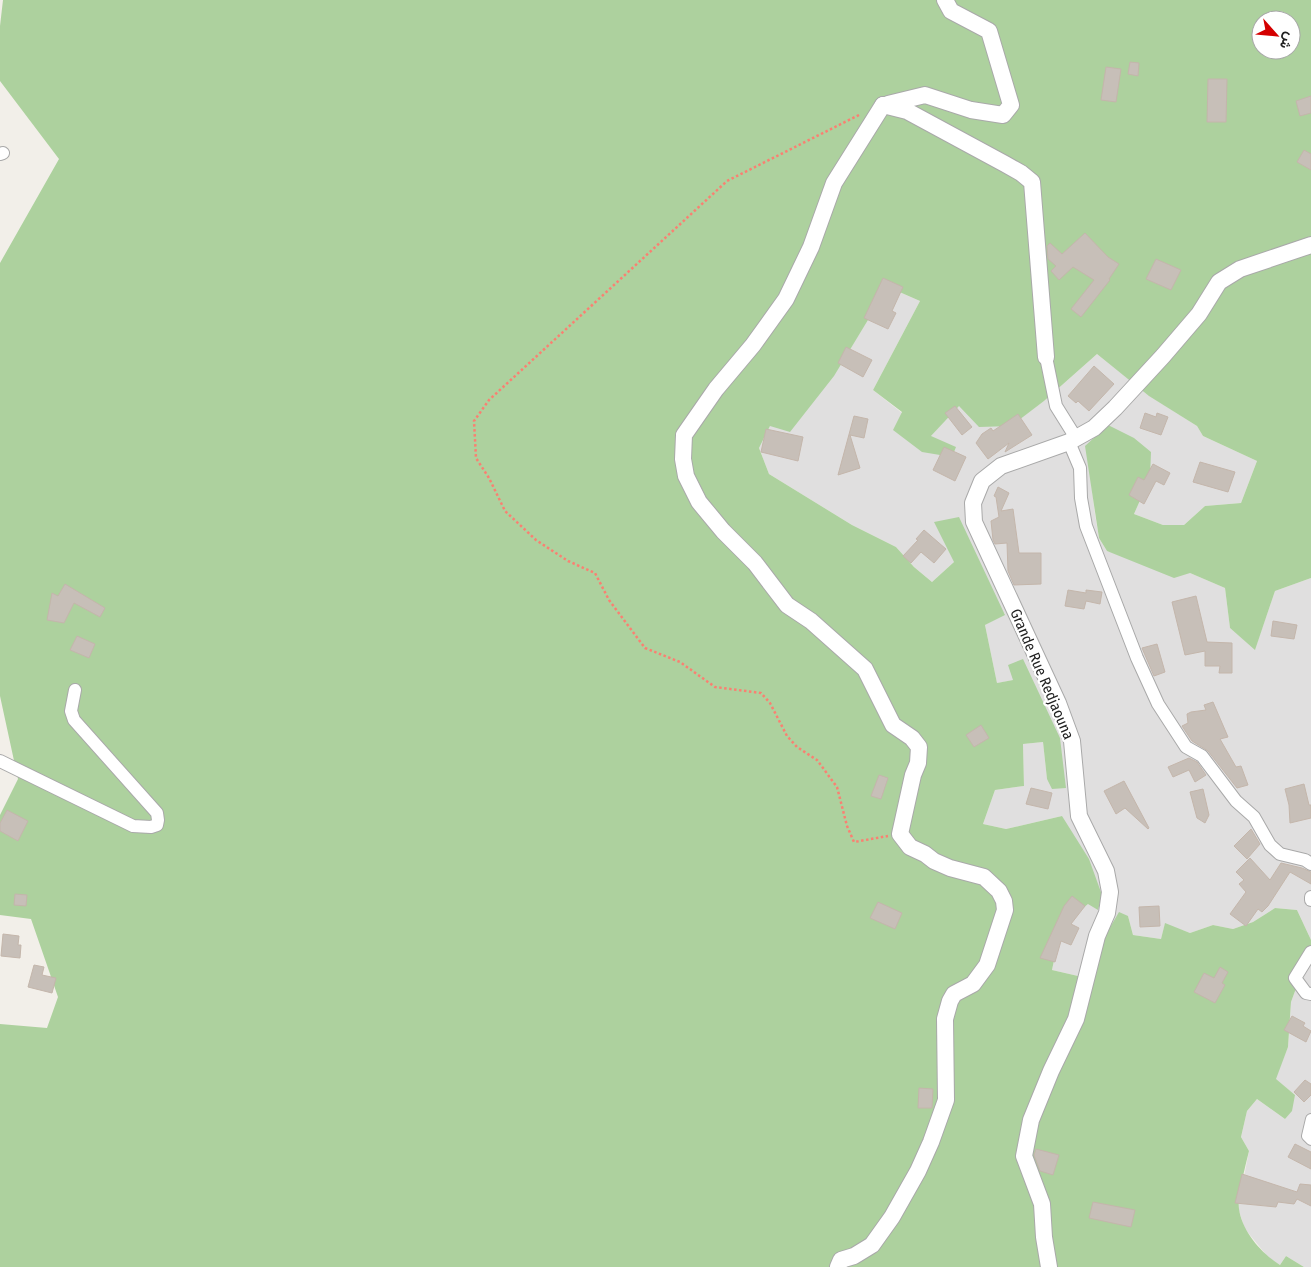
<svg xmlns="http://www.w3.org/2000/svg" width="1311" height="1267" font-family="'Fira Sans Condensed',Vazirmatn,sans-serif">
<rect width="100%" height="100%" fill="#f2efe9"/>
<g fill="#e0dfdf">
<path d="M888,287L920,301L873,390L931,436L959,405L1011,425L1044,401L1097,354L1150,396L1197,426L1203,436L1257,461L1241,503L1205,506L1184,525H1163L1134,514L1150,478L1091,481L1095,514L1099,538L1107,551L1190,573L1225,588L1230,628L1255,649L1275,591L1311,578V940L1297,910L1275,908L1253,922L1233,929L1213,925L1190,933L1165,924L1161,939L1133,935L1128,916L1091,979L1052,970L1061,927L1088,904L1062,816L1006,829L983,824L995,790L1024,786L1023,744L1043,742L1047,779L1065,788L1014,680L997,683L985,625L1005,614L954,562L932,582L914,567L896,547L852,525L769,474L759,448L770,426L834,375Z"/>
<path d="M1311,948V1267H1304L1286,1256L1280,1265L1268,1257L1245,1229L1238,1208L1249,1151L1241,1137L1247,1111L1257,1099L1285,1119L1295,1095L1275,1079L1288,1047L1291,1002Z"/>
</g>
<path fill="#add19e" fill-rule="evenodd" d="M3,0H1311V578L1275,591L1255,650L1230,628L1225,588L1190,573L1174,578L1107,551L1099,538L1085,446L1108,425L1134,438L1151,452L1150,478L1134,514L1163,525H1184L1205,506L1241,503L1257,461L1203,436L1197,426L1149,396L1097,354L1044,401L1011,426L979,427L959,406L931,436L956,447L952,457L922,452L893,430L902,412L873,390L920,301L888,287L834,376L790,432L770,426L759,448L769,474L852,525L896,547L914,567L932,582L954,562L934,522L959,517L1005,615L985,625L997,683L1013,680L1008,665L1023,659L1060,738L1066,788L1052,789L1047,779L1043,742L1023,744L1024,786L995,790L983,824L1006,829L1062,816L1089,859L1102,895L1098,910L1088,904L1061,927L1052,970L1091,979L1105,936L1119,912L1128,916L1133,935L1161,939L1165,923L1190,933L1213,925L1233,929L1253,922L1275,908L1297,910L1311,940V948L1291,1002L1288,1047L1276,1079L1295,1095L1292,1111L1285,1119L1257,1099L1247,1111L1241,1137L1249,1151C1246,1163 1237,1199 1239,1209C1242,1231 1261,1253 1280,1265L1286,1256L1304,1267H0V1024L47,1028L58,997L31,919L0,915V815L18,779L0,696V263L59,159L0,81V26ZM1261,20H1291V50H1261Z"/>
<g fill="#c7bfb8" stroke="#c4b6ab">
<path d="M1130,62L1139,63L1138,76L1128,74Z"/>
<path d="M1106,67L1121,69L1116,102L1101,100Z"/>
<path d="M1208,79H1227L1226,122H1207Z"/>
<path d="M1311,96V113L1300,116L1296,101Z"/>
<path d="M1304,150L1311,154V170L1297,162Z"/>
<path d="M1085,233L1108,257L1119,264L1109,279L1110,280L1081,317L1071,309L1094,280L1073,267L1059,280L1051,271L1056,266L1048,259L1047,246L1050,243L1062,254Z"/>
<path d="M1156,259L1181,270L1171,290L1146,279Z"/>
<path d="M883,278L903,287L892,311L896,313L888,329L864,318Z"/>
<path d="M846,347L872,360L863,377L838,363Z"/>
<path d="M1094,366L1114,384L1089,411L1078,401L1076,403L1068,396Z"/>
<path d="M955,406L972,427L962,435L945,413Z"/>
<path d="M1145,413L1156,417L1157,413L1168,417L1161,435L1140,428Z"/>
<path d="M1018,414L1032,435L1005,452L1009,443L988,459L976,443L982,434L991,428L993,431Z"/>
<path d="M854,416L868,419L864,438L850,435L860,468L838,475Z"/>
<path d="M766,429L803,437L798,461L761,452Z"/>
<path d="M944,447L966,457L955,481L933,470Z"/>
<path d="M1200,462L1235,472L1228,492L1193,482Z"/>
<path d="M1153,464L1170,473L1164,485L1156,481L1144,504L1129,495L1138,477L1144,480Z"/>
<path d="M998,487L1009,493L1001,511L1013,509L1019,553H1041V584L1014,585L1008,571L1007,543L995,544L993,540L991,521L999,517L996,497L994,496Z"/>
<path d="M924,530L946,549L934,563L921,552L911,563L903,556L918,540L916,539Z"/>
<path d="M65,584L105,608L100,617L74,603L64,623L47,620L52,593L58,596Z"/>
<path d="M1068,590L1086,593V590L1102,592L1100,604L1086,601L1084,609L1065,606Z"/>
<path d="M1196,596L1207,642L1232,643V673H1219L1220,666H1205V651L1185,655L1172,602Z"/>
<path d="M1273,621L1297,625L1294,639L1271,636Z"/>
<path d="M77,636L95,644L89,658L70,650Z"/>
<path d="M1157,644L1165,672L1154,676L1142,648Z"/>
<path d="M1213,702L1228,737L1220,739L1236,767L1241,766L1248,785L1237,788L1208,751L1192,741L1182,726L1188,723L1187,714L1191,712L1206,710L1204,705Z"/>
<path d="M981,725L989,738L974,747L966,735Z"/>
<path d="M1189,758L1197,762L1206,775L1195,782L1189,770L1173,777L1168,767Z"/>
<path d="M879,775L888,778L881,799L871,796Z"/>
<path d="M1124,781L1149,828L1148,829L1125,808L1116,814L1104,791Z"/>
<path d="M1304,784L1309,805H1311V818L1290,823L1289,805L1285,789Z"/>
<path d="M1031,788L1052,793L1048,809L1026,804Z"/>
<path d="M1203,789L1209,815L1205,823L1197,818L1190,792Z"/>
<path d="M7,810L28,821L18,841L0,831V823Z"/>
<path d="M1251,829L1260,844L1247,859L1234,846Z"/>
<path d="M1250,858L1270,880L1281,863L1302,868L1311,872V884L1290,872L1268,906L1262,912L1258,909L1246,926L1230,914L1246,892L1239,884L1244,880L1236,872Z"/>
<path d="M15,894L27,895L26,906L14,905Z"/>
<path d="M1072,896L1085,906L1071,924L1079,928L1071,945L1061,941L1055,962L1040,958L1064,906Z"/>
<path d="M878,902L902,913L895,929L870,918Z"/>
<path d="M1159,906L1160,926L1140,927L1139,907Z"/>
<path d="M3,934L19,936L18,945H21L20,958L1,956Z"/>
<path d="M34,965L44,967L42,975L56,978L52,993L28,987Z"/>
<path d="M1220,967L1228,972L1222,983L1225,985L1215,1003L1194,992L1204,973L1214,978Z"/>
<path d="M1292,1016L1305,1023L1303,1026L1311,1031L1306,1042L1284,1030Z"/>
<path d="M1305,1080L1311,1084V1095L1304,1102L1294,1092Z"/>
<path d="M919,1088L933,1089L932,1108H918Z"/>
<path d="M1295,1144L1311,1152V1169L1288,1157Z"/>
<path d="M1036,1149L1059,1155L1053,1175L1040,1171L1034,1155Z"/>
<path d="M1242,1174L1297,1192L1300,1184L1311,1185V1206L1297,1199L1294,1204L1278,1202L1276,1207L1235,1203Z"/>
<path d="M1093,1202L1135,1210L1131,1227L1089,1218Z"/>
</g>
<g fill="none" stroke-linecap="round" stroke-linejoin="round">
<defs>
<path id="pedestrian" d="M1311,1119L1307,1136L1311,1140"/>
<g id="minor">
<path d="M0,154L3,153"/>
<path d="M1046,357L1056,406L1076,438"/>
<path d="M1069,442L1080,468L1081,498L1086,526L1137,658L1158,704L1186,747L1202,756L1236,801L1254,817L1270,845L1280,854L1305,860L1311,864"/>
<path d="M0,761L133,826L151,827L157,825L158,820L157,813L74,720L71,711L75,690"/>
<path d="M1311,897V900"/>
<path d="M1311,952L1295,978L1306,993L1311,994"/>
</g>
<g id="tertiary">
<path d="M888,104L925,95L971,110L1003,115L1011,105L989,31L951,11L945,0"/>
<path d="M883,105L907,111L1005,164L1021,173L1032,182L1046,357"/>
<path d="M838,1267L841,1260L854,1256L872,1245L892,1217L918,1171L931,1142L946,1100L945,1019L950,1001L954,994L973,984L987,965L1005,910L1004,901L999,891L984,877L950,868L934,861L925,854L910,847L900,834L913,775L918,763L919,747L912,738L893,725L865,669L811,621L787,605L755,563L723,531L699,502L686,476L683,459L684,435L716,389L753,345L786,299L811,247L834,183L883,105"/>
<path d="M1049,1267L1044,1237L1042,1204L1024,1156L1031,1120L1051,1071L1076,1019L1097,936L1107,913L1110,892L1106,871L1079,816L1072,741L1058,703L974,522L973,503L982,481L1001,466L1069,442L1094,428L1115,408L1163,356L1199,314L1219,282L1240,269L1311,245"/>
</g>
</defs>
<use href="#pedestrian" stroke="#a9a9a9" stroke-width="12"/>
<use href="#minor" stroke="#a9a9a9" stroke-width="14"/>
<use href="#tertiary" stroke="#a9a9a9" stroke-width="18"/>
<path stroke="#fa8072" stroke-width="2.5" stroke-dasharray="2.5 2.5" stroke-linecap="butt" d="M859,115L727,181L489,400L474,421L476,458L489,478L505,511L536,540L568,561L595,573L609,600L645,648L680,662L715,687L761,693L770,703L787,736L797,747L817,760L837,787L847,826L854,842L888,836"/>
<use href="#pedestrian" stroke="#fff" stroke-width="10"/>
<use href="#minor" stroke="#fff" stroke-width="12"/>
<use href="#tertiary" stroke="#fff" stroke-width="16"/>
</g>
<g text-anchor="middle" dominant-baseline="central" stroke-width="4.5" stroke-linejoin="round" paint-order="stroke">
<g font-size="15" fill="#222" stroke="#fff">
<text transform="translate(1042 674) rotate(67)">Grande Rue Redjaouna</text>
</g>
</g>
<g transform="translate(1276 35) rotate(117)"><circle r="24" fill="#ffffff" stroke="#a7a7a7"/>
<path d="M0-4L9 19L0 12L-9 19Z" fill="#d40000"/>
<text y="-8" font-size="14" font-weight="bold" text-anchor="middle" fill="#222222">ش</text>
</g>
</svg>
